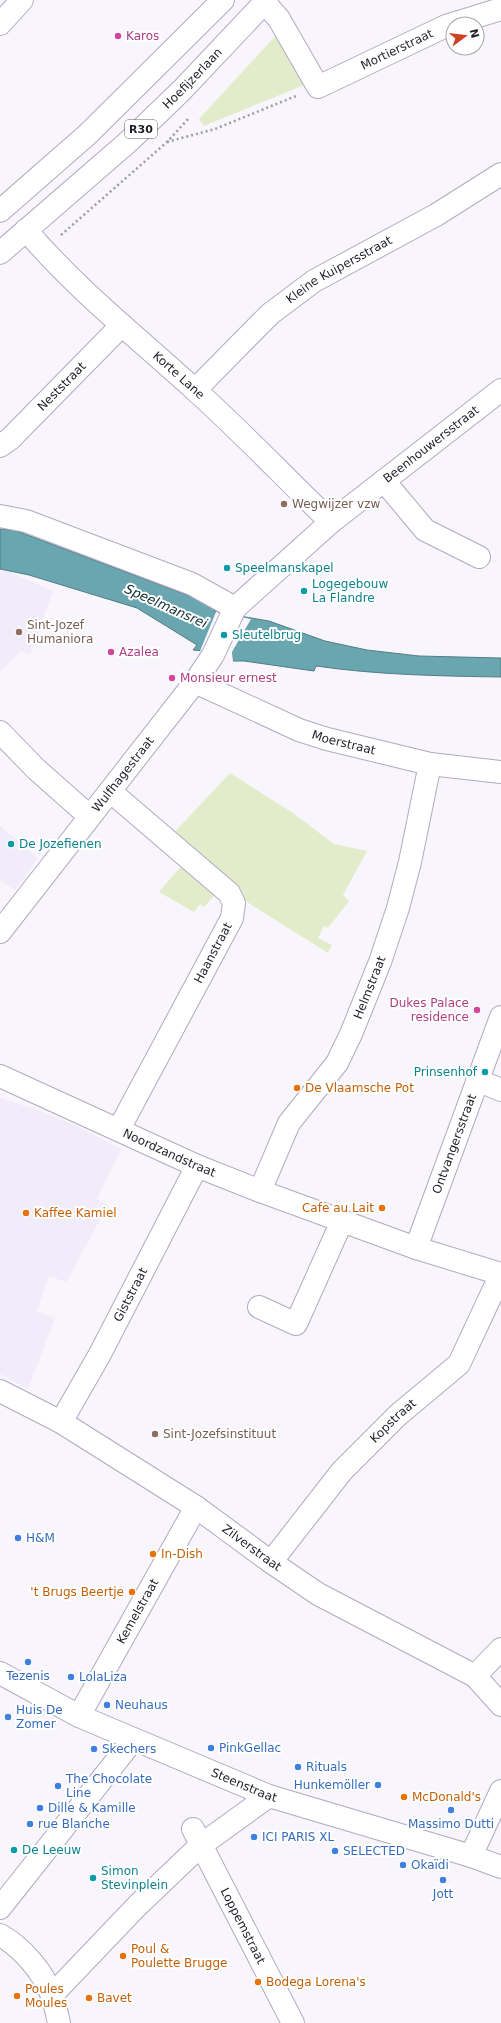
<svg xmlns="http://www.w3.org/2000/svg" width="501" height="2023" font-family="'DejaVu Sans',sans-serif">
<rect width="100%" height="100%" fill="#f8f6fc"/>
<g fill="#f0ecfa">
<path d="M4,570L53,591L30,655L21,651L0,672V574Z"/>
<path d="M0,826L38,858L15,890L0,880Z"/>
<path d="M0,1098L32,1108L77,1126L121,1149L97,1199L108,1205L66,1282L49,1276L37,1311L55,1318L28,1389L0,1374Z"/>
</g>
<g fill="#e3ecca">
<path d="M278,33L307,84L204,126L199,119Z"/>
<path d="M230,773L293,813L334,844L367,851L343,895L349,901L328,928L324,926L318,938L332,945L328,953L247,902L170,837Z"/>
<path d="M183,864L218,891L204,907L200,904L194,912L159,892Z"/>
</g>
<path fill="#69a6af" stroke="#537d86" d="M0,529L14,530L206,602L216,612L269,621L325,641L367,650L419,656L501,658V677C439,676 378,675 316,666L314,671L244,661H233L232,653L193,650L197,645L137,608L29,575L0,569Z"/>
<path fill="#f8f6fc" d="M216,612L251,619L232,652L233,661H231V655L207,653L200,651Z"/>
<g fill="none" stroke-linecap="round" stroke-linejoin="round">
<defs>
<g id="minor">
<path id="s1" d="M265,3L279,19L318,87L446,26L501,9"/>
<path d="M0,24L22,0"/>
<path id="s2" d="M26,230C76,289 137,337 194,389C241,431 285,478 331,522"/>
<path id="s3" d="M195,390L270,314L314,281L436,215L501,174"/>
<path id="s4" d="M0,446L10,439L122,325"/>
<path d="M384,481L425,530L479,557"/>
<path d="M0,516L26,521L192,584L235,608"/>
<path id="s5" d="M195,682L299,730L327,739L430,764L501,772"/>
<path d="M0,732L36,769L89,816"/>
<path d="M110,791L229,893L234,903L232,918L119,1129"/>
<path id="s6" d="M0,932L195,682L213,655L235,608L331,522L501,390"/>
<path id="s7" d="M0,1076L197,1166L260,1191L416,1248L501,1274"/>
<path d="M477,1080L501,1090"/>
<path id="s8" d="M260,1191L289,1123L337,1063L351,1034L380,962L398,908L410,862L430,764"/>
<path id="s9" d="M416,1248L501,1017"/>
<path d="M259,1307L296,1324L342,1221"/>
<path id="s10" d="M0,1391L61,1422L196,1507L271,1562L318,1594L475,1676L501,1705"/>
<path id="s11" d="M61,1422L100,1354L197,1166"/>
<path id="s12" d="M271,1562L342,1471L398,1415L459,1364L501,1274"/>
<path id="s13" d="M0,1673L79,1716L269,1796L471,1856L501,1867"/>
<path d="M475,1676L501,1649"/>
<path id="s14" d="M79,1716L196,1507"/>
<path id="s15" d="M193,1829L293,2023"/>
<path d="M471,1856L501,1791"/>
<path d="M0,1908L133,1740"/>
<path d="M0,1935C22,1947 44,1973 52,1996C55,2004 57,2014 59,2023"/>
<path d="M52,1995L137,1906L201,1845L269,1796"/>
</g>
<g id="major">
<path d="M0,211L88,134L223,0"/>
<path id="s16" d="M0,253L128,142L182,90L267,0"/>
</g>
</defs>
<use href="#minor" stroke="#b1a9c3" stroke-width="24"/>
<use href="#major" stroke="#b1a9c3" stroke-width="24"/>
<g stroke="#9d9ba3" stroke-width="2.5" stroke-dasharray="2 3" stroke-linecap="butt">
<path d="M167,142L215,129L296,96"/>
<path d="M61,235L167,142L190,117"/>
</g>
<use href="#minor" stroke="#fff" stroke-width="22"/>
<use href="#major" stroke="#fff" stroke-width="22"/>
</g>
<g fill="#d1479c" stroke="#fff" stroke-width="1.5">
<circle cx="118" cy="36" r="4"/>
<circle cx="111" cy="652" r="4"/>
<circle cx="172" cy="678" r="4"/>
<circle cx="477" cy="1010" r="4"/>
</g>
<g fill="#8d6e63" stroke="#fff" stroke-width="1.5">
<circle cx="284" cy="504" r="4"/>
<circle cx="19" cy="632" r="4"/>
<circle cx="155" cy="1434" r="4"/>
</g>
<g fill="#0f9aa8" stroke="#fff" stroke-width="1.5">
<circle cx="227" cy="568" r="4"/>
<circle cx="304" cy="591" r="4"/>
<circle cx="224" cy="635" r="4"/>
<circle cx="11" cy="844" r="4"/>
<circle cx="485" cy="1072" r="4"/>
<circle cx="14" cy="1850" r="4"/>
<circle cx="93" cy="1878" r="4"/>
</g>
<g fill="#e8710a" stroke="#fff" stroke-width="1.5">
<circle cx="297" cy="1088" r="4"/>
<circle cx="382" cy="1208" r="4"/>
<circle cx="26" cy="1213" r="4"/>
<circle cx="153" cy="1554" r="4"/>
<circle cx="132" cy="1592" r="4"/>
<circle cx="404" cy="1797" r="4"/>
<circle cx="123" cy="1956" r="4"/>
<circle cx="258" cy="1982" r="4"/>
<circle cx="17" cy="1996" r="4"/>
<circle cx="89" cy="1998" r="4"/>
</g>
<g fill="#3f7fe0" stroke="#fff" stroke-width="1.5">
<circle cx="18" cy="1538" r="4"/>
<circle cx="28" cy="1662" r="4"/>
<circle cx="71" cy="1677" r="4"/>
<circle cx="107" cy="1705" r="4"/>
<circle cx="8" cy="1717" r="4"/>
<circle cx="211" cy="1748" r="4"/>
<circle cx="94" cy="1749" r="4"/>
<circle cx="298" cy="1767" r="4"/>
<circle cx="378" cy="1785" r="4"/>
<circle cx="58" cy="1786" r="4"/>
<circle cx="40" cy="1808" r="4"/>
<circle cx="451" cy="1810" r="4"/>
<circle cx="30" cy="1824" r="4"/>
<circle cx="254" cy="1837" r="4"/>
<circle cx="335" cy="1851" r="4"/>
<circle cx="403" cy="1865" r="4"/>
<circle cx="443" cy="1880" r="4"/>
</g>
<g text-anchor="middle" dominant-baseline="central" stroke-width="4" stroke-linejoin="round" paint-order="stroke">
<rect fill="#fff" stroke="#636168" stroke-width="1" x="125" y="120" width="32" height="18" rx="3"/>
<g font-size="11" font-weight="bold" fill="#201d27">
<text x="141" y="129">R30</text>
</g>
<g font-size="12" fill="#b23c85" stroke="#fff" text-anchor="start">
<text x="126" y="36">Karos</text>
<text x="119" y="652">Azalea</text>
<text x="180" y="678">Monsieur ernest</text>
<text x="469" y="1003" text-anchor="end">Dukes Palace<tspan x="469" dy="14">residence</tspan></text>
</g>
<g font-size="12" fill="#201d27" stroke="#fff">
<text stroke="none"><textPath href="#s1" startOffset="187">Mortierstraat</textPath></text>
<text stroke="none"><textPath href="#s16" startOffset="260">Hoefijzerlaan</textPath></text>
<text stroke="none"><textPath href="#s3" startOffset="189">Kleine Kuipersstraat</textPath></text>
<text stroke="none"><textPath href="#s2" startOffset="211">Korte Lane</textPath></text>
<text stroke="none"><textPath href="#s4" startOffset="86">Neststraat</textPath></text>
<text stroke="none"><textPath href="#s6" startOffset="657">Beenhouwersstraat</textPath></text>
<text stroke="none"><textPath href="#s5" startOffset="161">Moerstraat</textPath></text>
<text stroke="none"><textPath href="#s6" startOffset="200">Wulfhagestraat</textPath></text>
<text transform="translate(213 953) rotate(-62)">Haanstraat</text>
<text stroke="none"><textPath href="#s8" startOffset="233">Helmstraat</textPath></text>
<text stroke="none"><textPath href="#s9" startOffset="111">Ontvangersstraat</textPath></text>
<text stroke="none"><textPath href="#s7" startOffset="186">Noordzandstraat</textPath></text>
<text stroke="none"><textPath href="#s11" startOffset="145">Giststraat</textPath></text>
<text stroke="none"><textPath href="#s12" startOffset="187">Kopstraat</textPath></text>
<text stroke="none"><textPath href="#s10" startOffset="297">Zilverstraat</textPath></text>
<text stroke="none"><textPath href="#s14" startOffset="120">Kemelstraat</textPath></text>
<text stroke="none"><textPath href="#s13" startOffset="269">Steenstraat</textPath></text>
<text stroke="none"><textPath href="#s15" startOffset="109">Loppemstraat</textPath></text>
</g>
<g font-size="12" fill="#785e54" stroke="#fff" text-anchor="start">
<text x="292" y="504">Wegwijzer vzw</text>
<text x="27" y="625">Sint-Jozef<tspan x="27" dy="14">Humaniora</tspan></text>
<text x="163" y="1434">Sint-Jozefsinstituut</text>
</g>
<g font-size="12" fill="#0d838f" stroke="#fff" text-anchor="start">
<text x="235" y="568">Speelmanskapel</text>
<text x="312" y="584">Logegebouw<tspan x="312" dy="14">La Flandre</tspan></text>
<text x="232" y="635">Sleutelbrug</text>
<text x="19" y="844">De Jozefienen</text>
<text x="477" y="1072" text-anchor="end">Prinsenhof</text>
<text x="22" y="1850">De Leeuw</text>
<text x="101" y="1871">Simon<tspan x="101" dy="14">Stevinplein</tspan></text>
</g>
<g font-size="12" fill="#c56008" stroke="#fff" text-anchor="start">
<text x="305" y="1088">De Vlaamsche Pot</text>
<text x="374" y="1208" text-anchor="end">Cafe au Lait</text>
<text x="34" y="1213">Kaffee Kamiel</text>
<text x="161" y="1554">In-Dish</text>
<text x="124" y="1592" text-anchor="end">'t Brugs Beertje</text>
<text x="412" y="1797">McDonald's</text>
<text x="131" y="1949">Poul &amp;<tspan x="131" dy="14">Poulette Brugge</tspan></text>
<text x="266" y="1982">Bodega Lorena's</text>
<text x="25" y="1989">Poules<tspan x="25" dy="14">Moules</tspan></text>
<text x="97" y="1998">Bavet</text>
</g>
<g font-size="12" fill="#366cbe" stroke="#fff" text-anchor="start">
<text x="26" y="1538">H&amp;M</text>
<text x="28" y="1676" text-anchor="middle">Tezenis</text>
<text x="79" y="1677">LolaLiza</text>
<text x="115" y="1705">Neuhaus</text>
<text x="16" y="1710">Huis De<tspan x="16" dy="14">Zomer</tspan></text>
<text x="219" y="1748">PinkGellac</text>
<text x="102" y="1749">Skechers</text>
<text x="306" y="1767">Rituals</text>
<text x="66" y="1779">The Chocolate<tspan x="66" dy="14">Line</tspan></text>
<text x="370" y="1785" text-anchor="end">Hunkemöller</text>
<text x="48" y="1808">Dille &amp; Kamille</text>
<text x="38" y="1824">rue Blanche</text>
<text x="451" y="1824" text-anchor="middle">Massimo Dutti</text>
<text x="262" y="1837">ICI PARIS XL</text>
<text x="343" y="1851">SELECTED</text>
<text x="411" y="1865">Okaïdi</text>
<text x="443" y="1894" text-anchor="middle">Jott</text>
</g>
<g font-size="13" font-style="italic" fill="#103034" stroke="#fff">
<text transform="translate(166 606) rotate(24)">Speelmansrei</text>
</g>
</g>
<g transform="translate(465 36) rotate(75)"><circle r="19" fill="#ffffff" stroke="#a6a5a9"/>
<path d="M0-3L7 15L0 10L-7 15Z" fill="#cd4225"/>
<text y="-6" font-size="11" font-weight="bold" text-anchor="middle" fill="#201d27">N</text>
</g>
</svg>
